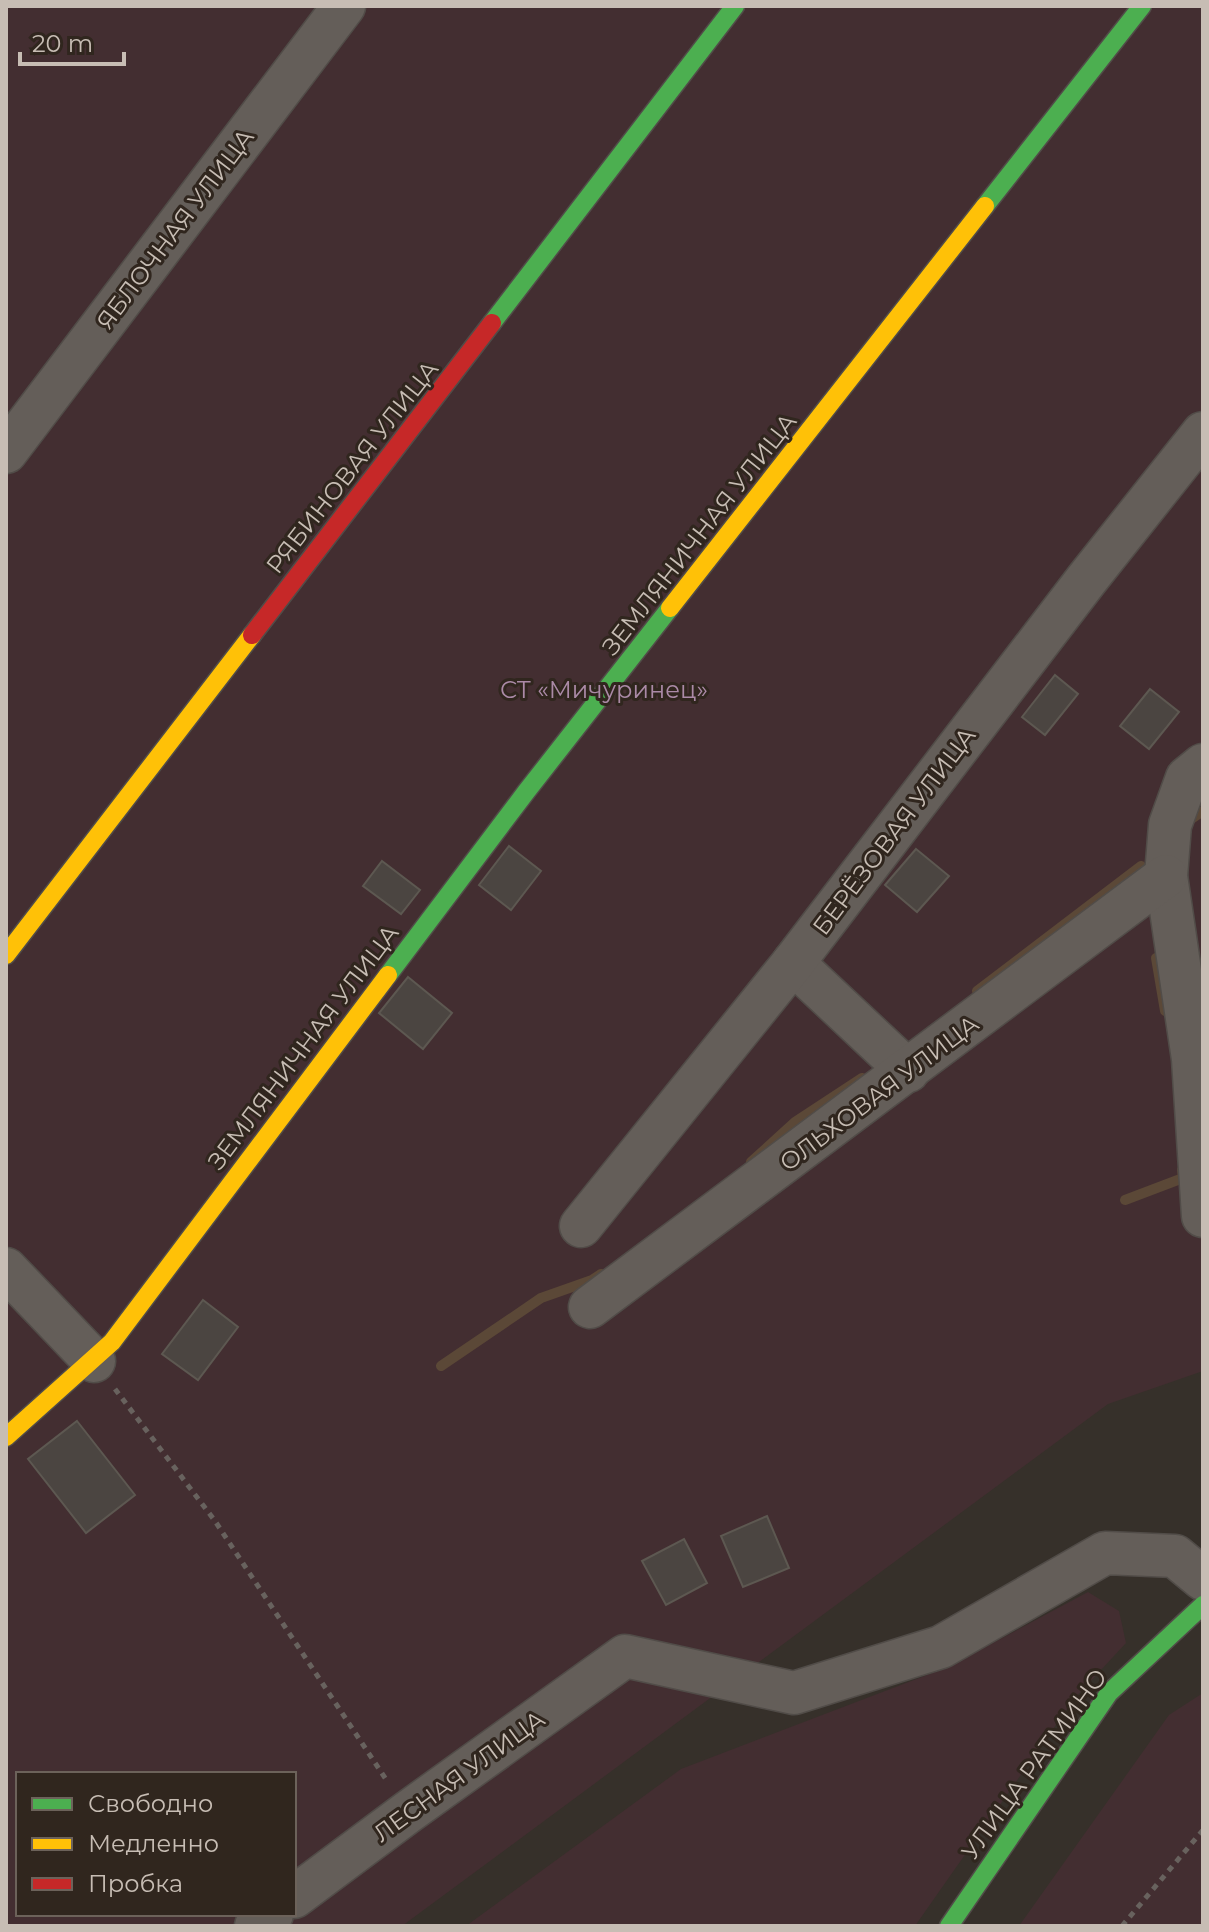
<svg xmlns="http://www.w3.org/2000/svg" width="1209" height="1932" font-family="Montserrat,sans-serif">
<rect width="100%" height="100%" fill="#36302a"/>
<g fill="#432e31" fill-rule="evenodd">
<path d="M6,6H1203V1371L1108,1404L402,1926H6ZM18,1774H294V1914H18Z"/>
<path d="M1088,1592L1119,1611L1126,1643L1074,1699L915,1926H466L681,1769L948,1667Z"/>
<path d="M1203,1693V1926H1019L1169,1715Z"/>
</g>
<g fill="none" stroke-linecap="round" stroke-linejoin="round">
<g stroke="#5b4837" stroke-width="10">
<path d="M1190,820L1203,811"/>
<path d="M1156,958L1165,1011"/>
<path d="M977,991L1141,866"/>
<path d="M751,1162L795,1122L862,1078"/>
<path d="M1125,1200L1183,1178L1182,1170"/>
<path d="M441,1366L541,1298L592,1280L601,1274"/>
</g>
</g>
<g fill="#4b4541" stroke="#5d5851" stroke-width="2">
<path d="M1055,675L1078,694L1045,735L1022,717Z"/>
<path d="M1150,689L1179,712L1149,749L1120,726Z"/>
<path d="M509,846L541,871L511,910L479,885Z"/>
<path d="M916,849L949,876L917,912L885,885Z"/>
<path d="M382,861L420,890L401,914L363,886Z"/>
<path d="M408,977L452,1013L423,1049L379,1013Z"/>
<path d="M203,1300L238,1327L198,1380L162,1354Z"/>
<path d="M77,1421L135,1495L86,1533L28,1459Z"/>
<path d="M767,1516L789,1568L743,1587L721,1536Z"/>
<path d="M684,1539L707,1583L666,1605L642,1561Z"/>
</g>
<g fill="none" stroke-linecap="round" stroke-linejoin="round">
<defs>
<g id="street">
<path d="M6,452L344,6"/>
<path d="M1203,765L1187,778L1170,825L1166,876L1193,1059L1203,1216"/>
<path d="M793,963L908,1071"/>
<path d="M581,1226L793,963L1087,579L1203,433"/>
<path d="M6,1269L94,1361"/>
<path d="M590,1307L1166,876"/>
<path d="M294,1897L408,1812L625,1656L794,1693L941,1647L1105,1553L1175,1556L1203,1579"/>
<path d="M256,1926L272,1914"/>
</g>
<g id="fast">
<path d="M985,206L1142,6"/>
<path d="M492,323L735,6"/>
<path d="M388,975L526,792L670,608"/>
<path d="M949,1926L1109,1693L1203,1605"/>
</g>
<g id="slow">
<path d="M670,608L985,206"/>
<path d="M6,955L252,635"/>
<path d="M6,1437L112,1342L388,975"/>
</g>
<path id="jam" d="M252,635L492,323"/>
</defs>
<use href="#street" stroke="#514c48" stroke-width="45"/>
<use href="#fast" stroke="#514c48" stroke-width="21"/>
<use href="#slow" stroke="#514c48" stroke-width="21"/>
<use href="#jam" stroke="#514c48" stroke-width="21"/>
<g stroke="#68625e" stroke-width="5" stroke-dasharray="6 6" stroke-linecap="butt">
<path d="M115,1389L215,1521L387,1781"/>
<path d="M1122,1926L1203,1830"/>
</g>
<use href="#street" stroke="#645e59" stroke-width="42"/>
<use href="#fast" stroke="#4caf50" stroke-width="18"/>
<use href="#slow" stroke="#ffc107" stroke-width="18"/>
<use href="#jam" stroke="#c62828" stroke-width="18"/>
</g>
<g text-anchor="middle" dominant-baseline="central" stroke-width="6" stroke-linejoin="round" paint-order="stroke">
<g font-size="24" fill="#c7bdb4" stroke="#30261e">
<text transform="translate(175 229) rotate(-53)">ЯБЛОЧНАЯ УЛИЦА</text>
<text transform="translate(352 467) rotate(-52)">РЯБИНОВАЯ УЛИЦА</text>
<text transform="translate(699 534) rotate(-52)">ЗЕМЛЯНИЧНАЯ УЛИЦА</text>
<text transform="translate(894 831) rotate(-53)">БЕРЁЗОВАЯ УЛИЦА</text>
<text transform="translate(303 1047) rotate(-53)">ЗЕМЛЯНИЧНАЯ УЛИЦА</text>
<text transform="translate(879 1093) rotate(-37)">ОЛЬХОВАЯ УЛИЦА</text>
<text transform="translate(1034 1764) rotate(-54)">УЛИЦА РАТМИНО</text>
<text transform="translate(459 1776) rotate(-36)">ЛЕСНАЯ УЛИЦА</text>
</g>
<g font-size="24" fill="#ab8aa7" stroke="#30261e">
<text x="604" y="689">СТ «Мичуринец»</text>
</g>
</g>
<rect width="1209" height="1932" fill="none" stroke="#c7bdb4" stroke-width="16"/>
<rect x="16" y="1772" width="280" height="144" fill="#30261e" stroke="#6c625a" stroke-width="2"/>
<rect x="32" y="1798" width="40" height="12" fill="#4caf50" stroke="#6c625a" stroke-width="2"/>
<text x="88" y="1812" font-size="24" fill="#c7bdb4">Свободно</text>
<rect x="32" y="1838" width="40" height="12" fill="#ffc107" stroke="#6c625a" stroke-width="2"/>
<text x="88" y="1852" font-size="24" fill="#c7bdb4">Медленно</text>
<rect x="32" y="1878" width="40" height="12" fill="#c62828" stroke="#6c625a" stroke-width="2"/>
<text x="88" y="1892" font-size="24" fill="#c7bdb4">Пробка</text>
<path d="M20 52v12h104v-12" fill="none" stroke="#c7bdb4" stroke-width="4"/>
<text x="32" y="52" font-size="24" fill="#c7bdb4" stroke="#30261e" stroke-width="6" paint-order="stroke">20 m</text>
</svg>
